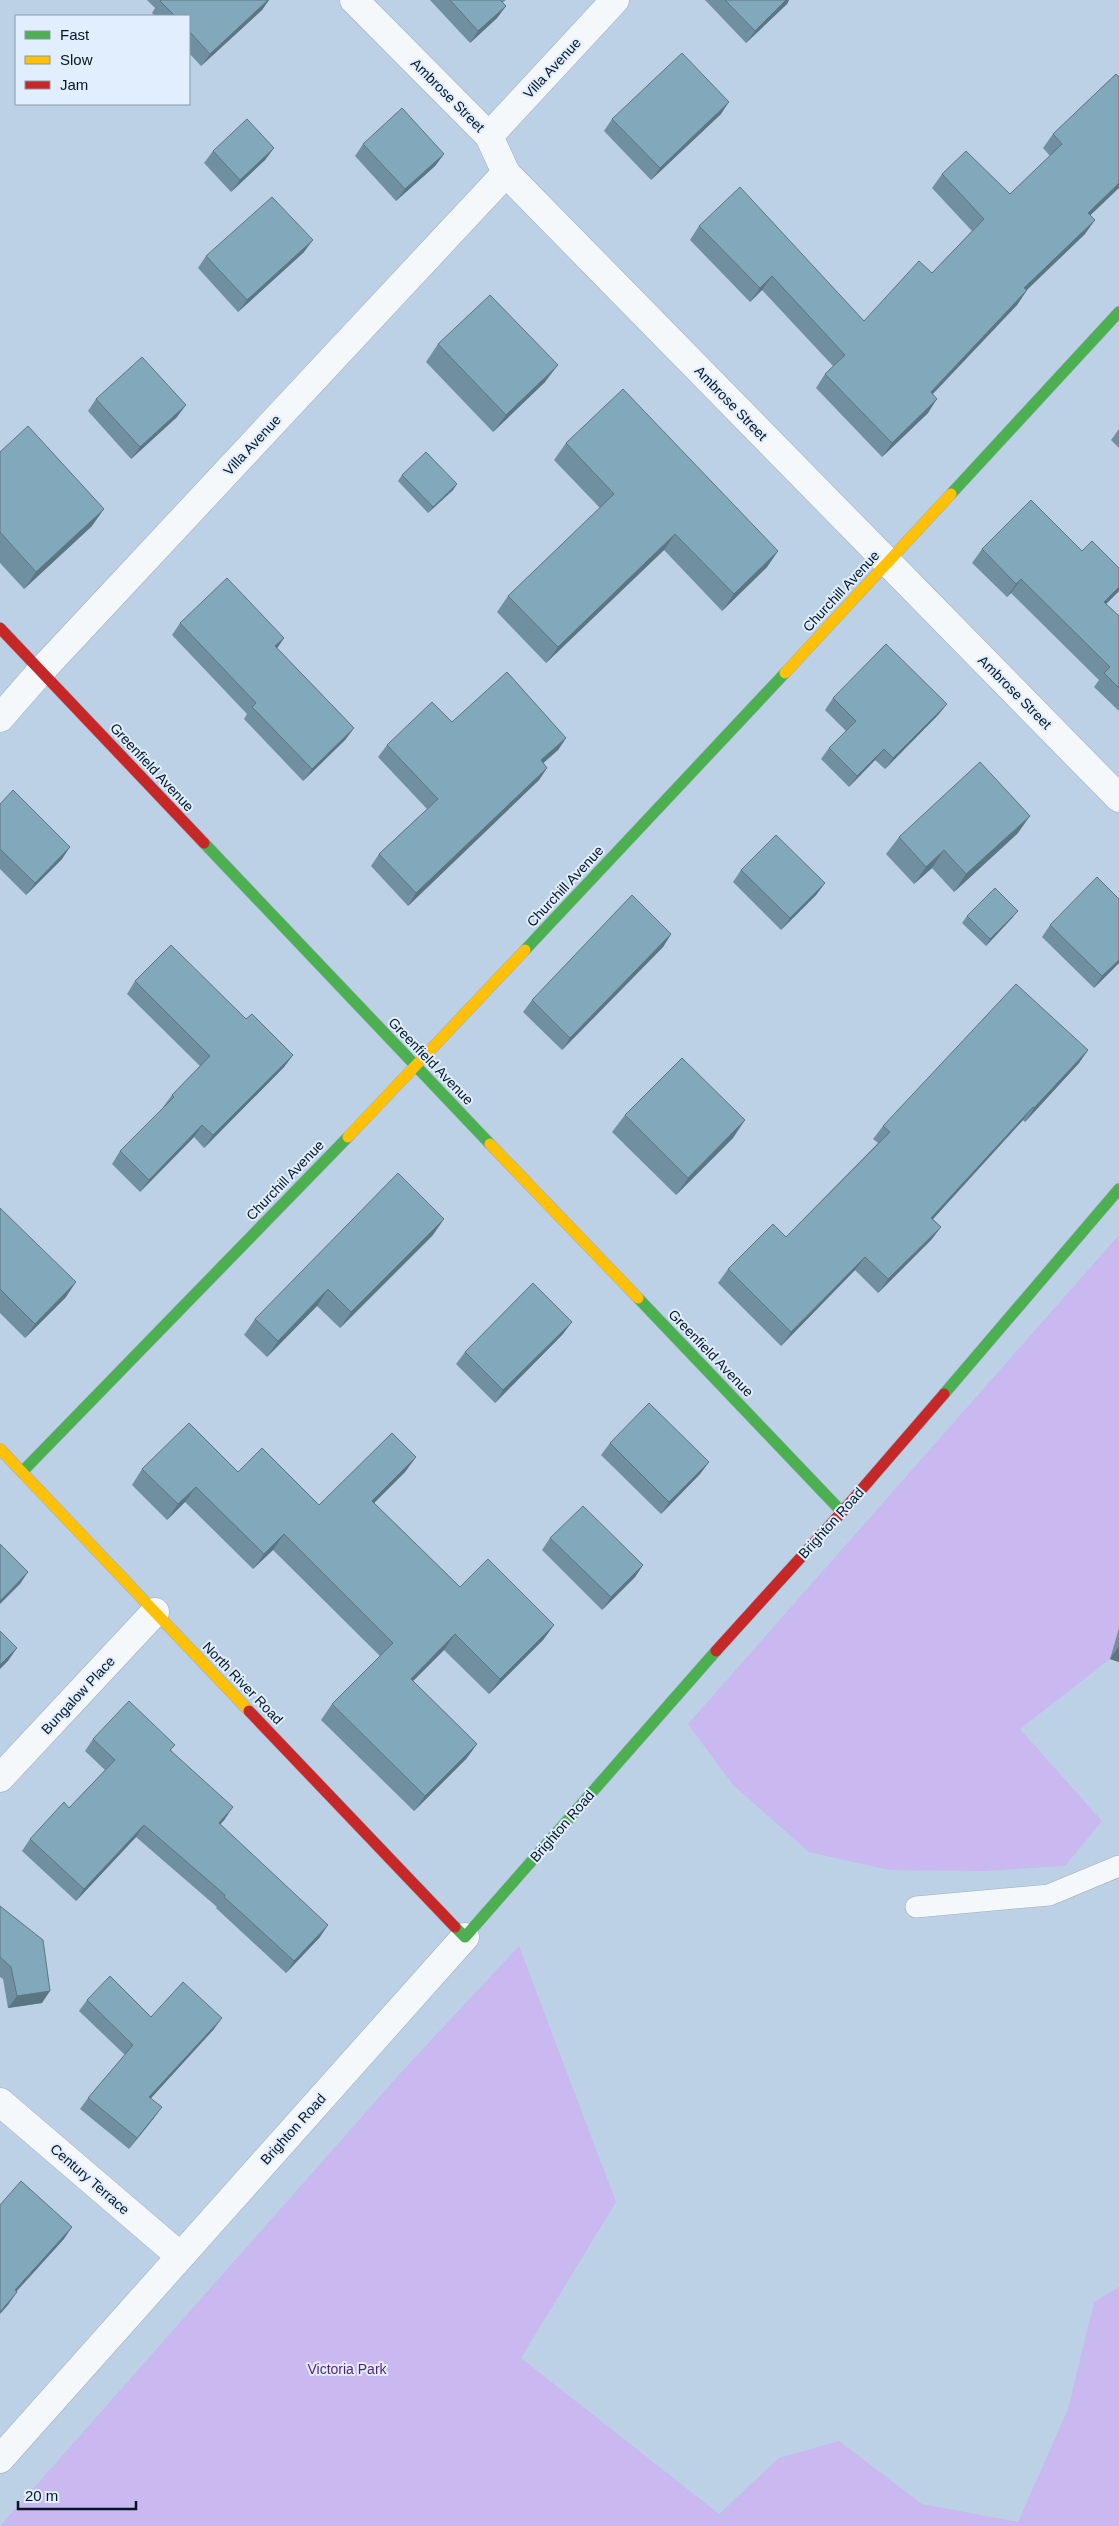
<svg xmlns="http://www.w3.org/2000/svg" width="1119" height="2526" font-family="Helvetica,sans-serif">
<rect width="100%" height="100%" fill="#bcd1e6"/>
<g fill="#cab8f0">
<path d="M1119,1235V1628L1110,1659L1020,1729L1102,1821L1065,1866L985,1871L890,1870L809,1852L733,1785L688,1724Z"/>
<path d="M519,1946L616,2202L521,2358L719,2514L779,2458L839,2441L922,2504L1018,2522L1068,2409L1094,2302L1119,2287V2526H0L405,2068Z"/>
</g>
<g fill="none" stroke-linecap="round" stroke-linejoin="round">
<defs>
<path id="lane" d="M916,1907L1049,1895L1119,1866"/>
<g id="street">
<path d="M354,0L489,136L506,173L1119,798"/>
<path d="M489,136L615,0"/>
<path d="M0,718L41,671L506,173"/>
<path d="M0,1778L155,1612"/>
<path d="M0,2102L180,2256"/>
<path d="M0,2459L465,1937"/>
</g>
<g id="fast">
<path d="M951,494L1119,312"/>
<path d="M204,843L490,1144"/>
<path d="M525,950L785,673"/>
<path d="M638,1298L842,1512"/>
<path d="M944,1394L1119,1189"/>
<path d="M22,1472L348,1137"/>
<path d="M455,1927L465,1937L716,1651"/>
</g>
<g id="slow">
<path d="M785,673L951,494"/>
<path d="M348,1137L525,950"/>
<path d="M490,1144L638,1298"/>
<path d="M0,1449L249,1711"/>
</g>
<g id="jam">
<path d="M0,628L204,843"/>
<path d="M716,1651L842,1512L944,1394"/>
<path d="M249,1711L455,1927"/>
</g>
</defs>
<use href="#lane" stroke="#9dafc1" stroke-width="22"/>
<use href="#street" stroke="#9dafc1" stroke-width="29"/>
<use href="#fast" stroke="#9dafc1" stroke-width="12"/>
<use href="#slow" stroke="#9dafc1" stroke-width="12"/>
<use href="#jam" stroke="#9dafc1" stroke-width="12"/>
<use href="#lane" stroke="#f5f8fb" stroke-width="21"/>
<use href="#street" stroke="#f5f8fb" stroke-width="28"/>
<use href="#fast" stroke="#4caf50" stroke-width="11"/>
<use href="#slow" stroke="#ffc107" stroke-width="11"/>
<use href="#jam" stroke="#c62828" stroke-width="11"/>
</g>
<g fill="#7090a1">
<path d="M147,0H269L262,10L201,66L189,53V16H155L152,13L155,8Z"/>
<path d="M430,0H506L502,3L506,6L497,18L470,43Z"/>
<path d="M705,0H789L787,4L746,43Z"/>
<path d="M1116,74L1090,215L1085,234L1027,290L1017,305L933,394L928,413L882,457L816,388L825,374L833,366L762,290L750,302L690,240L699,226L864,321L932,273L972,231L932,188L942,174L1010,194L1050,156L1043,148L1053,134Z"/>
<path d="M721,114L651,180L604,131L612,119Z"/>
<path d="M363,144L444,154L435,166L396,201L355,156Z"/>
<path d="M274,148L265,160L231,192L204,163L213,151Z"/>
<path d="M304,252L238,312L198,268L206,256Z"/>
<path d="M438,344L545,382L493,432L426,362Z"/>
<path d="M96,399L177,417L131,459L88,411Z"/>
<path d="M1119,429V448L1111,440Z"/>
<path d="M566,443L778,551L767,567L722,611L664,550L546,663L497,612L508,596L600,508L554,460Z"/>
<path d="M0,452L92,526L24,589L0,563Z"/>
<path d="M402,475L457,484L453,490L428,513L398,481Z"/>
<path d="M982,549L1082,551L1119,568V591L1106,604L1119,616V711L1094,687L1099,680L1011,593L1007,597L972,563Z"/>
<path d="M180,623L284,638L277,648L354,728L345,740L303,781L244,719L247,714L172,635Z"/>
<path d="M833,698L947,704L938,715L885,769L875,760L849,787L821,759L829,748L846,731L825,710Z"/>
<path d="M452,722L566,738L558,750L543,763L547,768L539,780L408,906L371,866L379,854L427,809L378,757L387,745Z"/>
<path d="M0,804L62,859L26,895L0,869Z"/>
<path d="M1018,833L954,892L932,868L914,884L886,854L899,837Z"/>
<path d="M741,870L825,883L816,895L781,930L733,882Z"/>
<path d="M967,916L1013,917L986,946L962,923Z"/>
<path d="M1050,925L1119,963L1094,988L1042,937Z"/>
<path d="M671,934L663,947L562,1050L523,1012L532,1000Z"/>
<path d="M135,981L246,1019L293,1055L284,1067L204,1148L194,1137L140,1192L112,1164L120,1151L164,1108L163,1107L172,1095L200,1066L127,994Z"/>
<path d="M1088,1050L1079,1063L1025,1122L1023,1120L933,1219L941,1227L931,1240L878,1293L855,1270L781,1346L718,1283L728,1269L786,1237L878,1143L873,1139L883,1126Z"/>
<path d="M625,1115L733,1138L676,1195L612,1132Z"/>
<path d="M0,1208L66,1297L25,1338L0,1313Z"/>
<path d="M433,1235L340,1328L317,1306L267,1357L244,1335L255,1319Z"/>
<path d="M563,1334L495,1403L456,1364L465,1352Z"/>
<path d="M610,1443L709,1462L700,1474L661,1514L601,1455Z"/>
<path d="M416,1457L405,1472L374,1503L460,1587L554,1625L543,1640L489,1694L444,1650L413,1681L477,1744L466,1759L414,1811L321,1720L332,1704L380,1656L273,1550L253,1569L185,1502L167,1520L132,1485L142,1469L238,1472L319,1505Z"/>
<path d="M550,1538L643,1565L635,1577L602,1610L542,1550Z"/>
<path d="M1119,1628V1662L1110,1659Z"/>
<path d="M93,1739L171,1750L225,1819L220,1824L320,1937L286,1973L216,1908L217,1907L136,1837L76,1901L22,1851L30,1839L69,1808L105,1770L85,1751Z"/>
<path d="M0,1906L42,2003L8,2008L3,1979L0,1977Z"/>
<path d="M87,2000L151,2017L214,2029L151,2098L154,2118L129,2149L80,2109L88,2098L125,2055L79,2011Z"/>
</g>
<g fill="#5b7683">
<path d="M268,0H269L262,10L201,66L210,54Z"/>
<path d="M786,0H789L787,4L746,43L755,31Z"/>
<path d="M506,6L497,18L470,43L478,31Z"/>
<path d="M729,102L721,114L651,180L660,168Z"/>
<path d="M274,148L265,160L231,192L240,180Z"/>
<path d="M444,154L435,166L396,201L405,189Z"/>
<path d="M1119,183V188L1078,227L1088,213Z"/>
<path d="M1095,220L1085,234L1014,302L1024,288Z"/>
<path d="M313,240L304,252L238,312L247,300Z"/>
<path d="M772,276L762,290L750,302L760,288Z"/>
<path d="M1027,290L1017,305L921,406L931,392Z"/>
<path d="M558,365L545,382L493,432L506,415Z"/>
<path d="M937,399L928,413L882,457L892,443Z"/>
<path d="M186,405L177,417L131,459L140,447Z"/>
<path d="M457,484L453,490L428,513L433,507Z"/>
<path d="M104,509L92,526L24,589L36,572Z"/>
<path d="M675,534L664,550L546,663L558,647Z"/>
<path d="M778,551L767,567L722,611L734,594Z"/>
<path d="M1021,579L1011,593L1007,597L1016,584Z"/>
<path d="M1119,587V591L1095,615L1104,602Z"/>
<path d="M284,638L276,650L275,646Z"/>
<path d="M947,704L938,715L885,769L893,758Z"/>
<path d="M354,728L345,740L303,781L312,769Z"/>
<path d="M566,738L558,750L532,773L541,760Z"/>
<path d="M884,749L875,760L849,787L857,776Z"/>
<path d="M547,768L539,780L408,906L416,893Z"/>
<path d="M1030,816L1018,833L954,892L966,874Z"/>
<path d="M70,847L62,859L26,895L35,883Z"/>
<path d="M944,850L932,868L914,884L926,867Z"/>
<path d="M825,883L816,895L781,930L790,918Z"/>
<path d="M1018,911L1013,917L986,946L990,939Z"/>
<path d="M671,934L663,947L562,1050L570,1038Z"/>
<path d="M1119,960V963L1094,988L1102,976Z"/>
<path d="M1088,1050L1079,1063L1025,1122L1034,1108Z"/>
<path d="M293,1055L284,1067L204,1148L213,1135Z"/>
<path d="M1033,1107L1023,1120L922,1231L931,1218Z"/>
<path d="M745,1120L733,1138L676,1195L688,1178Z"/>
<path d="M202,1125L194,1137L140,1192L149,1180Z"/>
<path d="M444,1219L433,1235L340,1328L351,1312Z"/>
<path d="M941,1227L931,1240L878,1293L888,1279Z"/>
<path d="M865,1257L855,1270L781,1346L791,1332Z"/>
<path d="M76,1282L66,1297L25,1338L35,1324Z"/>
<path d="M328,1289L317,1306L267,1357L278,1341Z"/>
<path d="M572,1322L563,1334L495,1403L503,1390Z"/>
<path d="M416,1457L405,1472L361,1516L372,1501Z"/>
<path d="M709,1462L700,1474L661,1514L669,1502Z"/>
<path d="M196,1487L185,1502L167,1520L178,1504Z"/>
<path d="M284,1534L273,1550L253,1569L264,1554Z"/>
<path d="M643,1565L635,1577L602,1610L611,1597Z"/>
<path d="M28,1572L20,1584L0,1604V1601Z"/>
<path d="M554,1625L543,1640L489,1694L500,1679Z"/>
<path d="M455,1634L444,1650L400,1694L411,1679Z"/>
<path d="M1119,1646V1662L1110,1659Z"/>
<path d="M17,1648L8,1661L0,1669V1665Z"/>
<path d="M477,1744L466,1759L414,1811L425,1796Z"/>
<path d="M233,1807L225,1819L211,1835L219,1823Z"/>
<path d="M144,1825L136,1837L76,1901L84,1889Z"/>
<path d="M328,1925L320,1937L286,1973L294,1961Z"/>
<path d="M50,1991L42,2003L8,2008L17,1996Z"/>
<path d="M222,2018L214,2029L142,2108L149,2097Z"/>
<path d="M162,2107L154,2118L129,2149L137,2138Z"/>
<path d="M72,2227L64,2239L6,2303L15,2290Z"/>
<path d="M17,2292L8,2305L0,2314V2312Z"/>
</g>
<g fill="#82a8bb" stroke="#5b7683">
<path d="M161,0H268L210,54L189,31V16H175L160,1Z"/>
<path d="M450,0H501H500L506,6L478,31Z"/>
<path d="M725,0H786L755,31Z"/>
<path d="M682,53L729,102L660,168L612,119Z"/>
<path d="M1116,74L1119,77V183L1088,213L1095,220L1024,288L1027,290L931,392L937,399L892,443L825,374L845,355L772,276L760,288L699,226L740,187L864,321L919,261L932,273L984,219L942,174L966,151L1010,194L1062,144L1053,134Z"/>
<path d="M402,108L444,154L405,189L363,144Z"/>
<path d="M247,119L274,148L240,180L213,151Z"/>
<path d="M272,197L313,240L247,300L206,256Z"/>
<path d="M490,295L558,365L506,415L438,344Z"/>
<path d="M142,357L186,405L140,447L96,399Z"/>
<path d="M623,389L778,551L734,594L675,534L558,647L508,596L614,494L566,443Z"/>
<path d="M28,426L104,509L36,572L0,532V452Z"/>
<path d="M426,452L457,484L433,507L402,475Z"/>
<path d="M1031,500L1082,551L1092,541L1119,568V587L1104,602L1119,616V688L1104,673L1110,667L1021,579L1016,584L982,549Z"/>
<path d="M227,578L284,638L275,646L354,728L312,769L252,707L256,703L180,623Z"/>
<path d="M886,644L947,704L893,758L884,749L857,776L829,748L856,721L833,698Z"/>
<path d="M507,672L566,738L541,760L547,768L416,893L379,854L438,799L387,745L432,702L452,722Z"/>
<path d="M980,762L1030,816L966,874L944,850L926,867L899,837Z"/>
<path d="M13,790L70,847L35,883L0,849V804Z"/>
<path d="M776,835L825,883L790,918L741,870Z"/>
<path d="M1097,877L1119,899V960L1102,976L1050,925Z"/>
<path d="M995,888L1018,911L990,939L967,916Z"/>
<path d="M632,895L671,934L570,1038L532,1000Z"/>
<path d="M171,945L246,1019L252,1014L293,1055L213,1135L202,1125L149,1180L120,1151L174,1097L172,1095L210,1056L135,981Z"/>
<path d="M1016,984L1088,1050L1034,1108L1033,1107L931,1218L941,1227L888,1279L865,1257L791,1332L728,1269L773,1224L786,1237L890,1132L883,1126Z"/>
<path d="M682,1058L745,1120L688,1178L625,1115Z"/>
<path d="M398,1173L444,1219L351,1312L328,1289L278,1341L255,1319Z"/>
<path d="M0,1208L76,1282L35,1324L0,1289Z"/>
<path d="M533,1283L572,1322L503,1390L465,1352Z"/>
<path d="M649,1403L709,1462L669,1502L610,1443Z"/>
<path d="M189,1423L238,1472L262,1448L319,1505L392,1433L416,1457L372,1501L460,1587L488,1559L554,1625L500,1679L455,1634L411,1679L477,1744L425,1796L332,1704L393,1643L284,1534L264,1554L196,1487L178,1504L142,1469Z"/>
<path d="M583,1506L643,1565L611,1597L550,1538Z"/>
<path d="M0,1544L28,1572L0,1601Z"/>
<path d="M0,1631L17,1648L0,1665Z"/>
<path d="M129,1701L175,1745L170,1750L233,1807L219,1823L328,1925L294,1961L224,1897L225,1895L144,1825L84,1889L30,1839L64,1802L69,1808L115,1760L93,1739Z"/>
<path d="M0,1906L43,1940L50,1991L17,1996L11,1967L0,1957Z"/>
<path d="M110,1976L151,2017L183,1982L222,2018L149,2097L162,2107L137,2138L88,2098L133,2045L87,2000Z"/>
<path d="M21,2181L72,2227L15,2290L17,2292L0,2312V2205Z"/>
</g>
<g text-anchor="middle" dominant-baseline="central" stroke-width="4" stroke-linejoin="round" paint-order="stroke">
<g font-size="14" fill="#041526" stroke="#e0eefd">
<text transform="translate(552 68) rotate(-47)">Villa Avenue</text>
<text transform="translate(448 95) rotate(45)">Ambrose Street</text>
<text transform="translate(731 403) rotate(46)">Ambrose Street</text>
<text transform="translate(252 445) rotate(-47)">Villa Avenue</text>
<text transform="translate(841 591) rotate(-47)">Churchill Avenue</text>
<text transform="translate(1015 692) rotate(45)">Ambrose Street</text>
<text transform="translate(152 767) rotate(47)">Greenfield Avenue</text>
<text transform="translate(565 886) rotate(-47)">Churchill Avenue</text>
<text transform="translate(431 1061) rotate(46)">Greenfield Avenue</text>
<text transform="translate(285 1180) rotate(-46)">Churchill Avenue</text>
<text transform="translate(711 1353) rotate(46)">Greenfield Avenue</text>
<text transform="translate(831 1523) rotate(-48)">Brighton Road</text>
<text transform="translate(243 1683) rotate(46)">North River Road</text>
<text transform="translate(78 1695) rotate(-47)">Bungalow Place</text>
<text transform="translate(562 1826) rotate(-49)">Brighton Road</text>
<text transform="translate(293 2129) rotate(-48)">Brighton Road</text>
<text transform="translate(90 2179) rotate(41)">Century Terrace</text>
</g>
<g font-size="14" fill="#5b1c7c" stroke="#e0eefd">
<text x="347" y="2369">Victoria Park</text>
</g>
</g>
<rect x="15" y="15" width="175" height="90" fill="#e0eefd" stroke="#8897a7"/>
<rect x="25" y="31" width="25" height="8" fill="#4caf50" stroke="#8897a7"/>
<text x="60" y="40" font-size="15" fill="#041526">Fast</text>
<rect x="25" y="56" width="25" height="8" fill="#ffc107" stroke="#8897a7"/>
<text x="60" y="65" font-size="15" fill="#041526">Slow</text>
<rect x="25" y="81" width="25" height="8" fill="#c62828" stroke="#8897a7"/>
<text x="60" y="90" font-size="15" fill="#041526">Jam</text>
<path d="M18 2501v8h118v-8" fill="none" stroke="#041526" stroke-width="2.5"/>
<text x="25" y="2501" font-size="15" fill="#041526" stroke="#e0eefd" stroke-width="4" paint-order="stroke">20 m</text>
</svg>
